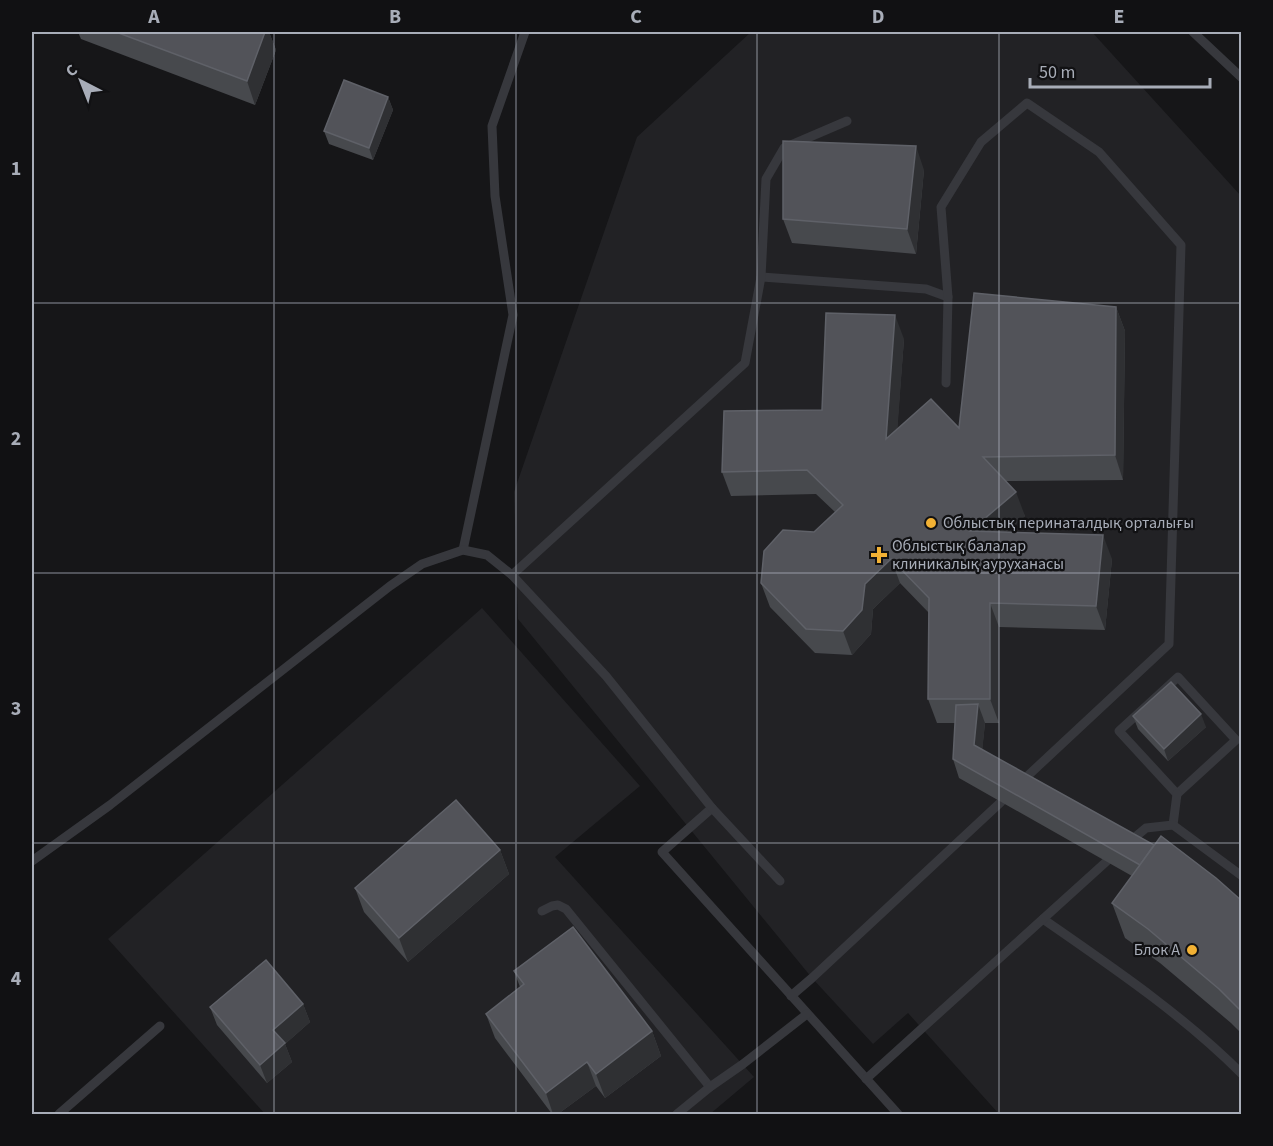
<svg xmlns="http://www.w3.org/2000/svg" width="1273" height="1146" font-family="'Source Sans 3',sans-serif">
<rect width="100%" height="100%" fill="#161618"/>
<g fill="#222225">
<path d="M751,32H1092L1241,196V1114H999L908,1013L873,1044L812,978L518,619L514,492L637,137Z"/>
<path d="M482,608L640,786L555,857L754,1077L710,1114H265L108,939Z"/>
</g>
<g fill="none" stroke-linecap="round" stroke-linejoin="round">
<g stroke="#37383d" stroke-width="9">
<path d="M1193,32L1242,78"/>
<path d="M761,277L926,289L948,297L946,383"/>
<path d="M948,297L941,207L981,142L1027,103L1099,152L1181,245L1169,644L1020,783"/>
<path d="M463,550L513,315L495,196L492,126L525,32"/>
<path d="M512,575L745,363L761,277L766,179L784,148L847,121"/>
<path d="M1178,677L1236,740L1177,794L1119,731Z"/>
<path d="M712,808L662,852L898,1114"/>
<path d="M1173,825L1177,794"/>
<path d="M1128,843L1146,828L1173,825L1242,876"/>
<path d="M32,861L110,805L390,586L422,564L463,550L487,555L512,575L606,676L712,808L780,881"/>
<path d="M542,911L552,906L558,905L566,909L710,1087"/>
<path d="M1043,919C1112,967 1182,1014 1242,1074"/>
<path d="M791,996L812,978L1001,802"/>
<path d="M866,1079L1107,861"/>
<path d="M59,1114L160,1026"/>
<path d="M677,1114L710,1087L743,1064L807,1014"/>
</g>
</g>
<g fill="#47494d">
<path d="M78,32H269L276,50L255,105L81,39Z"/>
<path d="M388,97L393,110L373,160L329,144L324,131Z"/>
<path d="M924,170L916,254L792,243L783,219Z"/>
<path d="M1116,307L1125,331L1123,480L1006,481L1025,516L1006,532L1112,559L1105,630L999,627V723H985L982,750L1242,901V1034L1231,1023L1160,963L1125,938L1112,903L1132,876L959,778L953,759L955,723H937L928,699L929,613L900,583L873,609L871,634L852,655L815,653L770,607L761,583L835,512L816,494L731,496L722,472L822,410L904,339L897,429L959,428Z"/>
<path d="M1133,716L1206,727L1168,761L1138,729Z"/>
<path d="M500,850L509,874L408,962L364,912L355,888Z"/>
<path d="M514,971L652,1031L661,1056L605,1098L596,1086L558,1114H552L495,1038L486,1014L520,987Z"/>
<path d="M303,1004L310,1022L285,1044L292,1062L267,1083L217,1025L210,1007Z"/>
</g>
<g fill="#2f3033">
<path d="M265,32H269L276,50L255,105L247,81Z"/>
<path d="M388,97L393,110L373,160L369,148Z"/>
<path d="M916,146L924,170L916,254L907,229Z"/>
<path d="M1116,307L1125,331L1123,480L1115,455Z"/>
<path d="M895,315L904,339L895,463L886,439Z"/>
<path d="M1016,492L1025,516L979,556L970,531Z"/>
<path d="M1103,535L1112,559L1105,630L1096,606Z"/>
<path d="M891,559L900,583L873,609L871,634L852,655L843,631L865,584Z"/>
<path d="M990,603L999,627V723L990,699Z"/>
<path d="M978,704L985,723L981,764L974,745Z"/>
<path d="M1201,714L1206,727L1168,761L1164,749Z"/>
<path d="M500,850L509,874L408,962L399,938Z"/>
<path d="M303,1004L310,1022L285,1044L292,1062L267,1083L260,1065L273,1030Z"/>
<path d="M652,1031L661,1056L605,1098L596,1074Z"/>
<path d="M587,1062L596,1086L558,1114H553L546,1093Z"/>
</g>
<g fill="#525359" stroke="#5f6168" stroke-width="1.5">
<path d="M116,32H265L247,81Z"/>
<path d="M344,80L388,97L369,148L324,131Z"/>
<path d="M783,141L916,146L907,229L783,219Z"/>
<path d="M974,293L1116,307L1115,455L983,457L1016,492L970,531L1103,535L1096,606L990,603V699H928L929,598L891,559L865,584L862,610L843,631L806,629L761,583L764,551L783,530L814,532L843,505L807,470L722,472L724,411L822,410L826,313L895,315L886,439L931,399L959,428Z"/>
<path d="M1171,682L1201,714L1164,749L1133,716Z"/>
<path d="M978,704L974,745L1154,845L1140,865L953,759L956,705Z"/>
<path d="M456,800L500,850L399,938L355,888Z"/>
<path d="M1161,836L1216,878L1242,901V1012L1219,989L1148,929L1112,903Z"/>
<path d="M573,927L652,1031L596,1074L587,1062L546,1093L486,1014L524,984L514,971Z"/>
<path d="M266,960L303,1004L273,1030L285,1043L260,1065L210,1007Z"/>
</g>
<path fill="none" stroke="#a8adb8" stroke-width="1.5" stroke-opacity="0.55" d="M274,32V1114M516,32V1114M757,32V1114M999,32V1114M32,303H1242M32,573H1242M32,843H1242"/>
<g fill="#f2b134" stroke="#111113" stroke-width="2">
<circle cx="931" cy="523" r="6"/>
<path d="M876 546h6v6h6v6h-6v6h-6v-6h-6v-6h6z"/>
<circle cx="1192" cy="950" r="6"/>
</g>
<g text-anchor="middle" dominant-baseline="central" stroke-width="4.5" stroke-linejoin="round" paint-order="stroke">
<g font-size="16" fill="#a8adb8" stroke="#111113" text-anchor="start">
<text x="943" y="523">Облыстық перинаталдық орталығы</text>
<text x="892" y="546">Облыстық балалар<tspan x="892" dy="18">клиникалық ауруханасы</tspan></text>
<text x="1180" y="950" text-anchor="end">Блок А</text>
</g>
</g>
<rect width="1273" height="1146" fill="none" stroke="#111113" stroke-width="66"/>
<g transform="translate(81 81) rotate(318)" stroke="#111113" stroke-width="4.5" paint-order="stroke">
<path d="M0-4.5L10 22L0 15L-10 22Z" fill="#a8adb8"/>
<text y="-9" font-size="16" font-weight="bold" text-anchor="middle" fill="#a8adb8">С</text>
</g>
<path d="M1030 78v9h180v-9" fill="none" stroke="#a8adb8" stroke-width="3"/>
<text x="1039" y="78" font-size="18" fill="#a8adb8" stroke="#111113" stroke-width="4.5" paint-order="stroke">50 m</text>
<rect x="33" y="33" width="1207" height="1080" fill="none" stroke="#a8adb8" stroke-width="2"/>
<g font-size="20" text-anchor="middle" font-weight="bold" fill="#a8adb8">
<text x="154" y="23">A</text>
<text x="395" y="23">B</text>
<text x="636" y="23">C</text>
<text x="878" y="23">D</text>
<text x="1119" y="23">E</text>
<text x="16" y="175">1</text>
<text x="16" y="445">2</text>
<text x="16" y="715">3</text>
<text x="16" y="985">4</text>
</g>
</svg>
